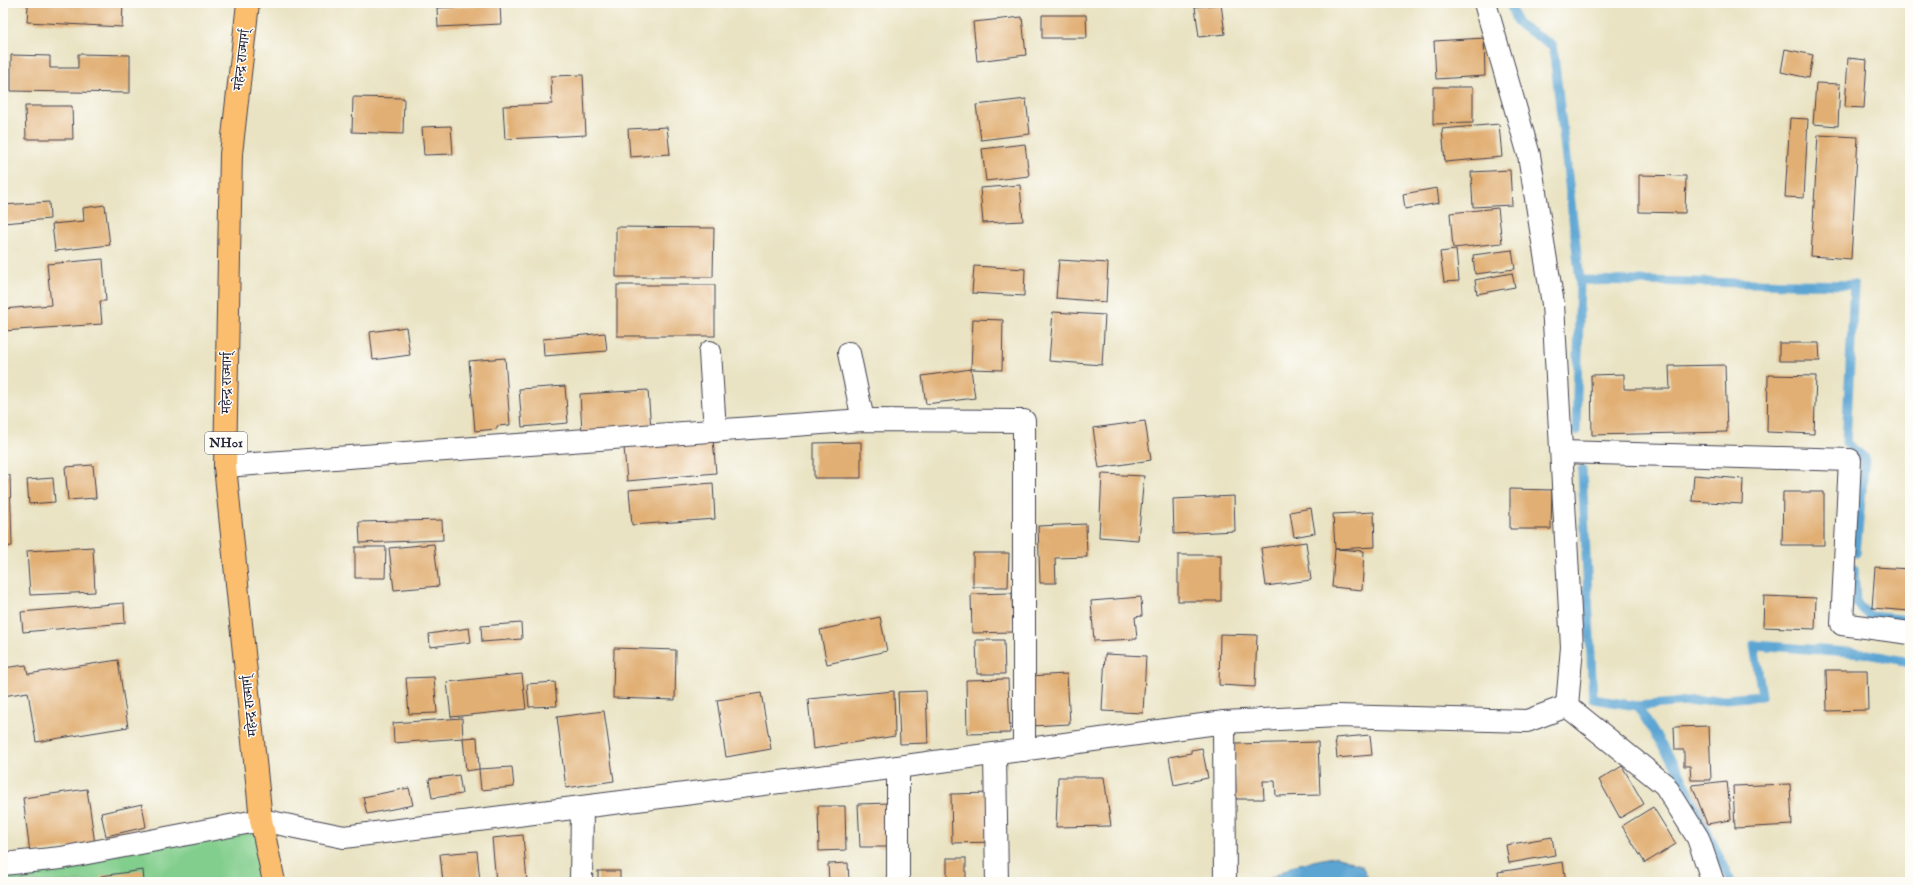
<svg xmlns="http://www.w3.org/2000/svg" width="1913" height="885" font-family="'IM FELL English','Noto Serif Devanagari',serif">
<rect width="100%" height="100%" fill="#fdfcf7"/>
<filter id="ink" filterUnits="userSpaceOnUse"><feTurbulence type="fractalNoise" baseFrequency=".025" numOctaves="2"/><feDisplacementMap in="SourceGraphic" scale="8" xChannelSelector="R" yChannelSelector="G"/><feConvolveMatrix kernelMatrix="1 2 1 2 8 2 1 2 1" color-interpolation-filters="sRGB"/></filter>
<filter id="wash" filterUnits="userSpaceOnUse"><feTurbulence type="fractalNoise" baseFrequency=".012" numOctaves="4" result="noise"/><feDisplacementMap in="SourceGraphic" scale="16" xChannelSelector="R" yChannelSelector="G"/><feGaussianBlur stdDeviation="0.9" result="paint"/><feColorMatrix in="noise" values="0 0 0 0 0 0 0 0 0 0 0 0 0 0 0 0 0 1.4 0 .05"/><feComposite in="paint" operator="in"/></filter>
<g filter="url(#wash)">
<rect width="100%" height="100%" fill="#e9e3c3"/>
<path fill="#82ce8c" stroke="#527864" d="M261,820L274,882H3V864Z"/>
<path fill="#5ba5d3" stroke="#3e6487" d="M1337,856L1362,866L1370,882H1267L1269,879L1294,865Z"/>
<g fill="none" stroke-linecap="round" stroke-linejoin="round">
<g stroke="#5ba5d3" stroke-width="9">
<path d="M1510,3L1517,23L1553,46L1580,280L1576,431"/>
<path d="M1580,280L1854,285L1846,443L1865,458L1856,553"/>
<path d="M1582,470L1593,699L1637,706L1762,696L1754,645L1862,653L1910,662"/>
<path d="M1854,569L1856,603L1870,616L1910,620"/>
<path d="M1637,706L1680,773L1731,882"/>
</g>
</g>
<g id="blocks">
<g fill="#e1af73">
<path d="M15,3H123L122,27L27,22L28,5Z"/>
<path d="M1221,4L1225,34L1199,37L1195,7Z"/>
<path d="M500,5L501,24L438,27L437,8Z"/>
<path d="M1042,15H1086L1087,38H1042Z"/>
<path d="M1022,17L1026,55L977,61L973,22Z"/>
<path d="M1484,38L1485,76L1436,79L1434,41Z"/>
<path d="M1785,49L1813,55L1809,78L1781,72Z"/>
<path d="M78,54L130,55V93L11,91V55L50,56V68H78Z"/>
<path d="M1848,58L1867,60L1864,108L1845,107Z"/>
<path d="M583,75L586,135L505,139L503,106L552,104L551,76Z"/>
<path d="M1816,83L1840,84L1838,126L1813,124Z"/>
<path d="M1433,87H1473V123L1433,124Z"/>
<path d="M353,97L404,98L403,134L352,132Z"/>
<path d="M1026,99L1030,134L981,140L976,105Z"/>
<path d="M25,106H72L73,139H26Z"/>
<path d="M1790,118L1808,119L1804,198L1785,197Z"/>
<path d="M1499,124L1502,157L1445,162L1442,129Z"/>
<path d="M451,126L453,154L424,155L422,127Z"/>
<path d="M667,127L670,154L630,157L628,129Z"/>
<path d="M1818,135L1858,137L1851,259L1811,256Z"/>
<path d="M1025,144L1029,176L986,181L982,149Z"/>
<path d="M1510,170L1512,205L1473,207L1471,172Z"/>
<path d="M1639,175L1686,176L1685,213L1639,212Z"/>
<path d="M1020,185L1023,221L983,223L980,188Z"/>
<path d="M1437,188L1439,203L1405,209L1403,194Z"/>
<path d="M49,202L50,219L3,223V205Z"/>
<path d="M105,205L110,245L55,251L52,224L84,221L83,208Z"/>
<path d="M1498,208L1502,243L1453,248L1450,213Z"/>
<path d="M616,227L714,228L713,277H616Z"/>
<path d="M1456,250L1459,281L1444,282L1440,252Z"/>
<path d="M1512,250L1515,269L1475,274L1473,255Z"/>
<path d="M103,259L106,301H100L102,324L3,331V309L51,305L47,264Z"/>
<path d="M1059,260L1108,263L1106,302L1056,298Z"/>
<path d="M974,266L1025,269L1024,296L972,293Z"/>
<path d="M1512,273L1515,287L1477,294L1475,280Z"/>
<rect x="617" y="285" width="98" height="51"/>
<path d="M1053,312L1105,315L1102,365L1049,361Z"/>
<path d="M973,319L1003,320L1002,370L971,369Z"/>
<path d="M406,327L410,355L373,360L370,332Z"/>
<path d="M605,333L607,351L544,356L543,339Z"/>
<path d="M1779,343H1819L1820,361H1779Z"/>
<path d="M505,358L510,425L497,426V429L475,431L469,361Z"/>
<path d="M1725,365L1727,432L1592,435L1591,375L1624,374V389H1670L1669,366Z"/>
<path d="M971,369L975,398L926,404L922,376Z"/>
<path d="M1768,375L1816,376L1814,434L1767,432Z"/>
<path d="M565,386L568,423L522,427L519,389Z"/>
<path d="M648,390L651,429L582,433L580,394Z"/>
<path d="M1145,421L1151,460L1099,468L1093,428Z"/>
<path d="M713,439L716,473L627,481L624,447Z"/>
<path d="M861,442V478H814V443Z"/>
<path d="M93,465L96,498L68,500L65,467Z"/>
<path d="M1102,474L1144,476L1138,540L1099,537Z"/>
<path d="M3,475H10L12,546L3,547Z"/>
<path d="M1694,475L1743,479L1742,504L1692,501Z"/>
<path d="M53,478L55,502L29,504L27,480Z"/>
<path d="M713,483L715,519L632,525L629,490Z"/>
<path d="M1510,489L1552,490L1551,529H1510Z"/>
<path d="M1783,492H1824V545H1782Z"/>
<path d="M1234,496L1235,531L1174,534L1173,499Z"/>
<path d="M1311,508L1315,533L1294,537L1290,512Z"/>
<path d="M1374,512L1375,547L1335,549L1364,551L1362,590L1332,587L1335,549L1333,514Z"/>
<path d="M442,520L443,540L360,543L359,522Z"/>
<path d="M1086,524L1087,557L1055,558L1056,583H1040L1038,526Z"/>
<path d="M1306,542L1311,580L1266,586L1261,548Z"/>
<path d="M434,544L439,586L394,590L389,548Z"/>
<path d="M93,547L95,592L30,595L27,551Z"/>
<path d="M355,547H386L385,578H355Z"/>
<path d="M973,553H1009L1008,587H973Z"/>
<rect x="1178" y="555" width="43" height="46"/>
<path d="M1875,567L1910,569V611L1872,608Z"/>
<path d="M1012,593L1013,632L972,633L971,594Z"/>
<path d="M1764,596L1816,598L1815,629L1763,627Z"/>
<path d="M1141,597L1142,616L1135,617L1137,639L1094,641L1091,601Z"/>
<path d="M124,603L125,623L23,632L21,612Z"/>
<path d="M880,617L887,651L827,664L820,630Z"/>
<path d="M521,623L522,639L482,642L481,626Z"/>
<path d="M469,628L471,642L430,647L429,634Z"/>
<path d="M1220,634L1257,635L1255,687L1219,685Z"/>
<path d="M976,640H1004L1005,674H977Z"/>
<path d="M614,648L676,650L675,700L613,698Z"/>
<path d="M1105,654L1146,656L1143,713L1102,711Z"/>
<path d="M118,660L128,727L36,742L28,692L3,696V668L26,665L28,674Z"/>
<path d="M1826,670H1867L1868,710L1827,711Z"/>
<path d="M522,674L526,709L451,717L447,682Z"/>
<path d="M1067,674L1070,724L1031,726L1028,676Z"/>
<path d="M434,677L437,713L409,714L406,678Z"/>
<path d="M1008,679L1010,733L967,734L966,680Z"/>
<path d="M555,682L557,706L529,707L527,684Z"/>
<path d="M894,691L895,736L813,749L808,699Z"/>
<path d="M926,691L928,743L900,744L898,692Z"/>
<path d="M761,693L771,749L726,757L717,700Z"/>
<path d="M604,711L614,781L566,788L557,717Z"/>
<path d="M462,718L463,738L394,743L393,723Z"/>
<path d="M1709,726L1711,780H1691L1690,766H1684V750H1675L1674,727Z"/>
<path d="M1370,735L1372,755L1337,758L1335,738Z"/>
<path d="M477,737L479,769L512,767L514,787L481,790L479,769L466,771L463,738Z"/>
<path d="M1318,742L1320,795L1276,796L1275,781H1263L1264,799H1236L1235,744Z"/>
<path d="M1202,748L1208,778L1174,785L1169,757L1191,753V750Z"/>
<path d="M1622,766L1644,804L1620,818L1599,780Z"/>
<path d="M459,775L462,794L432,798L429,779Z"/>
<path d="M1058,777H1104L1111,826L1056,827Z"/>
<path d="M1727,781L1731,820L1707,824L1692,785Z"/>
<path d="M1790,784L1792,825L1735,828L1733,786Z"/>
<path d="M409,788L413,805L367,814L363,797Z"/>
<path d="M87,789L95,844L30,853L23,798Z"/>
<path d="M992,793L994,842L952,843L951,794Z"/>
<path d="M889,803L890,847H860L858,804Z"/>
<path d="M142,804L146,827L106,836L101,813Z"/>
<path d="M818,806H845L846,850L819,851Z"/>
<path d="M1653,807L1676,844L1645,863L1622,826Z"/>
<path d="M523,835L527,882H496L492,838Z"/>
<path d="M1552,837L1555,855L1509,863L1506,845Z"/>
<path d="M477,851L480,882H443L440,854Z"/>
<rect x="947" y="858" width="19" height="24"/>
<path d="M1563,862L1566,882H1499L1498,872Z"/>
<path d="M848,863L849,882H829L828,864Z"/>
<path d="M143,870L144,882H101V876Z"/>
<rect x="598" y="871" width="22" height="11"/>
</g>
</g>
</g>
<g filter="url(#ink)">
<use href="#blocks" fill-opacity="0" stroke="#403f4f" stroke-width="1"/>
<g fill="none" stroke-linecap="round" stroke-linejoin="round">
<defs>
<g id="minor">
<path d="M1485,3L1529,155L1553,304L1572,647L1567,706"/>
<path d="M710,352L715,431"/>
<path d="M849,353L863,420"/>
<path d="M1562,452L1850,460L1842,624L1910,633"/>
<path d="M225,466L863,420L1024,421V750"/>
<path d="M1224,722L1225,882"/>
<path d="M995,754L997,882"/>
<path d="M3,864L61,858L261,820L344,837L898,767L1224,722L1337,716L1527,721L1567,706L1665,785L1698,838L1713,882"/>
<path d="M581,882L582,808"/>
<path d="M898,882V767"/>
</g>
<path id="highway" d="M248,3L231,154L225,466L261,820L274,882"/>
</defs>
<use href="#minor" stroke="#403f4f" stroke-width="24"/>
<use href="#highway" stroke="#403f4f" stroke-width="24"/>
<use href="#minor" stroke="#fff" stroke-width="22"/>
<use href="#highway" stroke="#fbbd6e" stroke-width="22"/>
</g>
</g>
<g text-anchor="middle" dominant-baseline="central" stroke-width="3" stroke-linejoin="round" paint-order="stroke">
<rect fill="#fdfcf7" stroke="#646373" stroke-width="1" x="205" y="432" width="42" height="22" rx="3"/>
<g font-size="13" font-weight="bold" fill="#22223b">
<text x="226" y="443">NH01</text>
</g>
<g font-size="14" fill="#22223b" stroke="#fdfcf7">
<text transform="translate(242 60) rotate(-83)">महेन्द्र राज्मार्ग्</text>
<text transform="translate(227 383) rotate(-89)">महेन्द्र राज्मार्ग्</text>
<text transform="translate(250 706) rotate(-96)">महेन्द्र राज्मार्ग्</text>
</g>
</g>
<rect width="1913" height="885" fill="none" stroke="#fdfcf7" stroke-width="16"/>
</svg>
